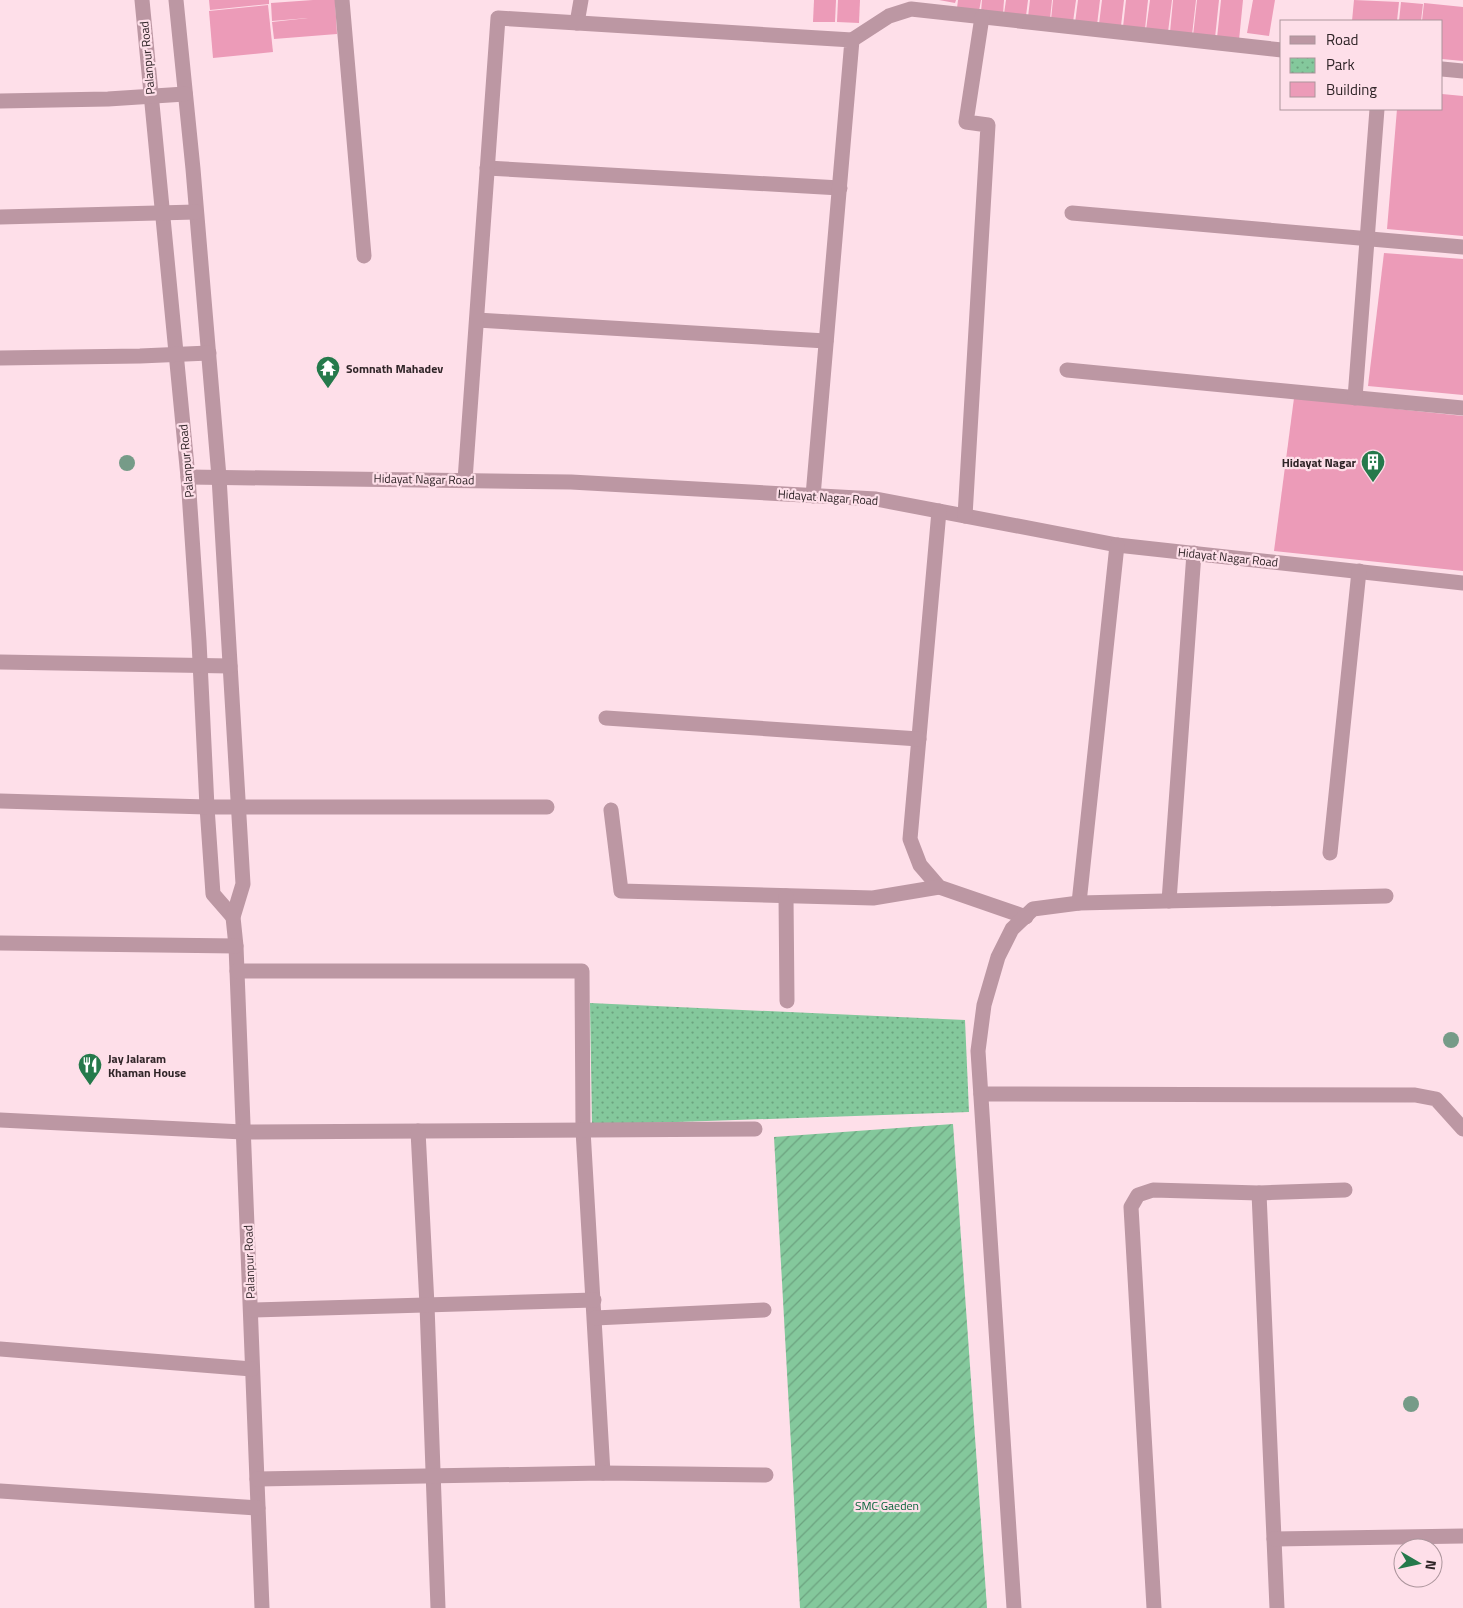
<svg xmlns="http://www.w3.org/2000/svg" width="1463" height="1608" font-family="'Titillium Web',sans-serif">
<defs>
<pattern id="park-dots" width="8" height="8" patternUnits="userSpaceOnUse" patternTransform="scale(1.25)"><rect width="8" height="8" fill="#84c89c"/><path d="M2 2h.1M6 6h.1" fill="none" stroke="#6ca27f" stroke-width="1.8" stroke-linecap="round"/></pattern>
<pattern id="garden-furrows" width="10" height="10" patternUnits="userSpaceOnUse" patternTransform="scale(1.25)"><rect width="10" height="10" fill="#84c89c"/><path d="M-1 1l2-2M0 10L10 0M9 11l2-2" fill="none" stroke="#6ca27f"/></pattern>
</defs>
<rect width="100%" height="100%" fill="#fedfe9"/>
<path fill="url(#park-dots)" d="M590,1003L965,1020L969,1112L592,1125Z"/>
<path fill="url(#garden-furrows)" d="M953,1124L987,1608H800L774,1137Z"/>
<g fill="#ec9bb8">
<path d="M209,0H269V4L210,10Z"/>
<path d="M313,0H335L337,34L274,39L272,22L308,18L272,21L271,3Z"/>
<path d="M814,0H836L835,22H813Z"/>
<path d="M838,0H860L859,23L837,22Z"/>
<path d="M939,0H956L955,3Z"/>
<path d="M958,0H981L979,11L957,8Z"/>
<path d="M982,0H1004L1003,14L981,12Z"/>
<path d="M1006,0H1028L1026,16L1004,14Z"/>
<path d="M1030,0H1052L1050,19L1028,17Z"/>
<path d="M1053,0H1076L1073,22L1051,20Z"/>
<path d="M1078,0H1100L1097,25L1075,23Z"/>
<path d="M1102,0H1124L1121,26L1099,24Z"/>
<path d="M1126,0H1148L1145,29L1123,27Z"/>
<path d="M1150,0H1172L1168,32L1146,30Z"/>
<path d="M1173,0H1196L1192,35L1170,32Z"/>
<path d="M1197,0H1219L1215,38L1193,36Z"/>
<path d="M1221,0H1243L1239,40L1217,38Z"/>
<path d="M1253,0H1275L1269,36L1247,33Z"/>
<path d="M1354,0L1399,2L1397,21H1352Z"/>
<path d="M1401,2L1423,4L1421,21H1399Z"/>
<path d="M1424,3L1463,7V61L1442,59V21H1422Z"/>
<path d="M268,5L273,52L213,58L209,11Z"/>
<path d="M1442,94L1463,96V236L1387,229L1397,109H1442Z"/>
<path d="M1384,253L1463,259V395L1368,386Z"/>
<path d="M1294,398L1463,416V571L1274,551Z"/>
</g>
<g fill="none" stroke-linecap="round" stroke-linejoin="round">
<g stroke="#bc97a3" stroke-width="15">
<path d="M142,0L188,477L199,641L207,807L213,894L233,917"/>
<path d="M176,0L193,169L219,477L243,884L233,917L236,946L262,1608"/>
<path d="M342,0L364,256"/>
<path d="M577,23L581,0"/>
<path d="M852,40L889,16L911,9L1282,50"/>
<path d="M1442,69L1463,71"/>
<path d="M0,101L108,99L185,94"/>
<path d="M487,168L840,188"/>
<path d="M1072,213L1463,247"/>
<path d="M0,217L196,212"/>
<path d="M477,320L826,341"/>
<path d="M0,358L140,356L209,353"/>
<path d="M1067,370L1463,408"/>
<path d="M1355,398L1377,109"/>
<path d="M188,477L571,482L876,499L1117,545L1463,583"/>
<path d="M465,480L498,18L852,40L813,496"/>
<path d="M939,511L910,839L920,865L939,887L1026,917"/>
<path d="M965,516L988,125L966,122L982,17"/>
<path d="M0,662L230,666"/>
<path d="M606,718L919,739"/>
<path d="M0,801L207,807H547"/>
<path d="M611,810L621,891L873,898L939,887"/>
<path d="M1330,853L1359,571"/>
<path d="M786,896L787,1001"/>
<path d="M1169,901L1194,553"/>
<path d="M1079,903L1117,545"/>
<path d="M0,943L236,946"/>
<path d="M237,971H582L583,1130L603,1473"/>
<path d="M981,1094L1415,1095L1436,1099L1463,1129"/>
<path d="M0,1120L243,1132L755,1129"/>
<path d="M418,1131L427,1305L438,1608"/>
<path d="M1259,1193L1277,1608"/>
<path d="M251,1310L594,1300"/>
<path d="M595,1318L764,1310"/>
<path d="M0,1349L252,1369"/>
<path d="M257,1479L603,1473L766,1475"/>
<path d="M0,1491L258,1508"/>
<path d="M1274,1539L1463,1536"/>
<path d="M1014,1608L978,1051L984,1005L998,957L1012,929L1033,909L1079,903L1386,896"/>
<path d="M1154,1608L1131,1207L1138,1195L1153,1190L1259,1193L1345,1190"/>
</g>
</g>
<g fill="#769b88">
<circle cx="127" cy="463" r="8"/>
<circle cx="1451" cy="1040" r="8"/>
<circle cx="1411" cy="1404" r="8"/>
</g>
<defs>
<symbol id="temple-pin" viewBox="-11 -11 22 30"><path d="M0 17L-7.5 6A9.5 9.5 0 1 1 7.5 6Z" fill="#25794b" stroke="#fedfe9"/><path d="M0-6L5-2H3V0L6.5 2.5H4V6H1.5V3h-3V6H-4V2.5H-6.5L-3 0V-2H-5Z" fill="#fff"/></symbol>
<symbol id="building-pin" viewBox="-11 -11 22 30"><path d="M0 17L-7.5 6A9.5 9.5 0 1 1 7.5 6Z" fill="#25794b" stroke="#fedfe9"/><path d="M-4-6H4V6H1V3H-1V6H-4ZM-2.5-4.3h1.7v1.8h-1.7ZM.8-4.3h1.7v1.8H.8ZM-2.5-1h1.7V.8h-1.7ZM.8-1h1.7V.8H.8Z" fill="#fff"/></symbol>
<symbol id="restaurant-pin" viewBox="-11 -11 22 30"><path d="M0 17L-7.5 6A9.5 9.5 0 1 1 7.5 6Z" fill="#25794b" stroke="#fedfe9"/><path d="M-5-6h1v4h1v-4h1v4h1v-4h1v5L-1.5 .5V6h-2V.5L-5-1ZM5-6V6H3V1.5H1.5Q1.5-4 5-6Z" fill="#fff"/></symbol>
</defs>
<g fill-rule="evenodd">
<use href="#temple-pin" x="314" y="354" width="28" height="38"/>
<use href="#building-pin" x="1359" y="448" width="28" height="38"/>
<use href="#restaurant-pin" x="76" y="1051" width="28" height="38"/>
</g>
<g text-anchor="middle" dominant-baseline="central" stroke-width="4.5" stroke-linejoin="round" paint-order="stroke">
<g font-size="12" fill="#302528" stroke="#fedfe9">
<text transform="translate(147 58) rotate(-95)">Palanpur Road</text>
<text transform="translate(186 461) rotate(-95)">Palanpur Road</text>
<text transform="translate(424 479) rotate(1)">Hidayat Nagar Road</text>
<text transform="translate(828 497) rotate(4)">Hidayat Nagar Road</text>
<text transform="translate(1228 557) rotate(6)">Hidayat Nagar Road</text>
<text transform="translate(249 1262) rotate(-92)">Palanpur Road</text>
</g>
<g font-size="12" font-weight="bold" fill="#302528" stroke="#fedfe9" text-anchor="start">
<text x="346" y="368">Somnath Mahadev</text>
<text x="1356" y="462" text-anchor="end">Hidayat Nagar</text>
<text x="108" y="1058">Jay Jalaram<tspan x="108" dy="14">Khaman House</tspan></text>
</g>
<g font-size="12" fill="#066439" stroke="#fedfe9">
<text x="887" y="1505">SMC Gaeden</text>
</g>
</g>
<rect x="1280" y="20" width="162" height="90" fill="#fedfe9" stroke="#ac959c"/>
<rect x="1290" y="36" width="25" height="8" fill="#bc97a3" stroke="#ac959c"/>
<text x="1326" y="45" font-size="15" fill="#302528">Road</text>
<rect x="1290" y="58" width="25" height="15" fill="url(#park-dots)" stroke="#ac959c"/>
<text x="1326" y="70" font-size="15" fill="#302528">Park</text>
<rect x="1290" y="82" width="25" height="15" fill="#ec9bb8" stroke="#ac959c"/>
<text x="1326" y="95" font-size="15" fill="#302528">Building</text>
<g transform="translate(1418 1563) rotate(99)"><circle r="24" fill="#fedfe9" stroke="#ac959c"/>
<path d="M0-4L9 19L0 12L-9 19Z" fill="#25794b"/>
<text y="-8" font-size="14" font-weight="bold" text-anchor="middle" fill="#302528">N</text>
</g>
</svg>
